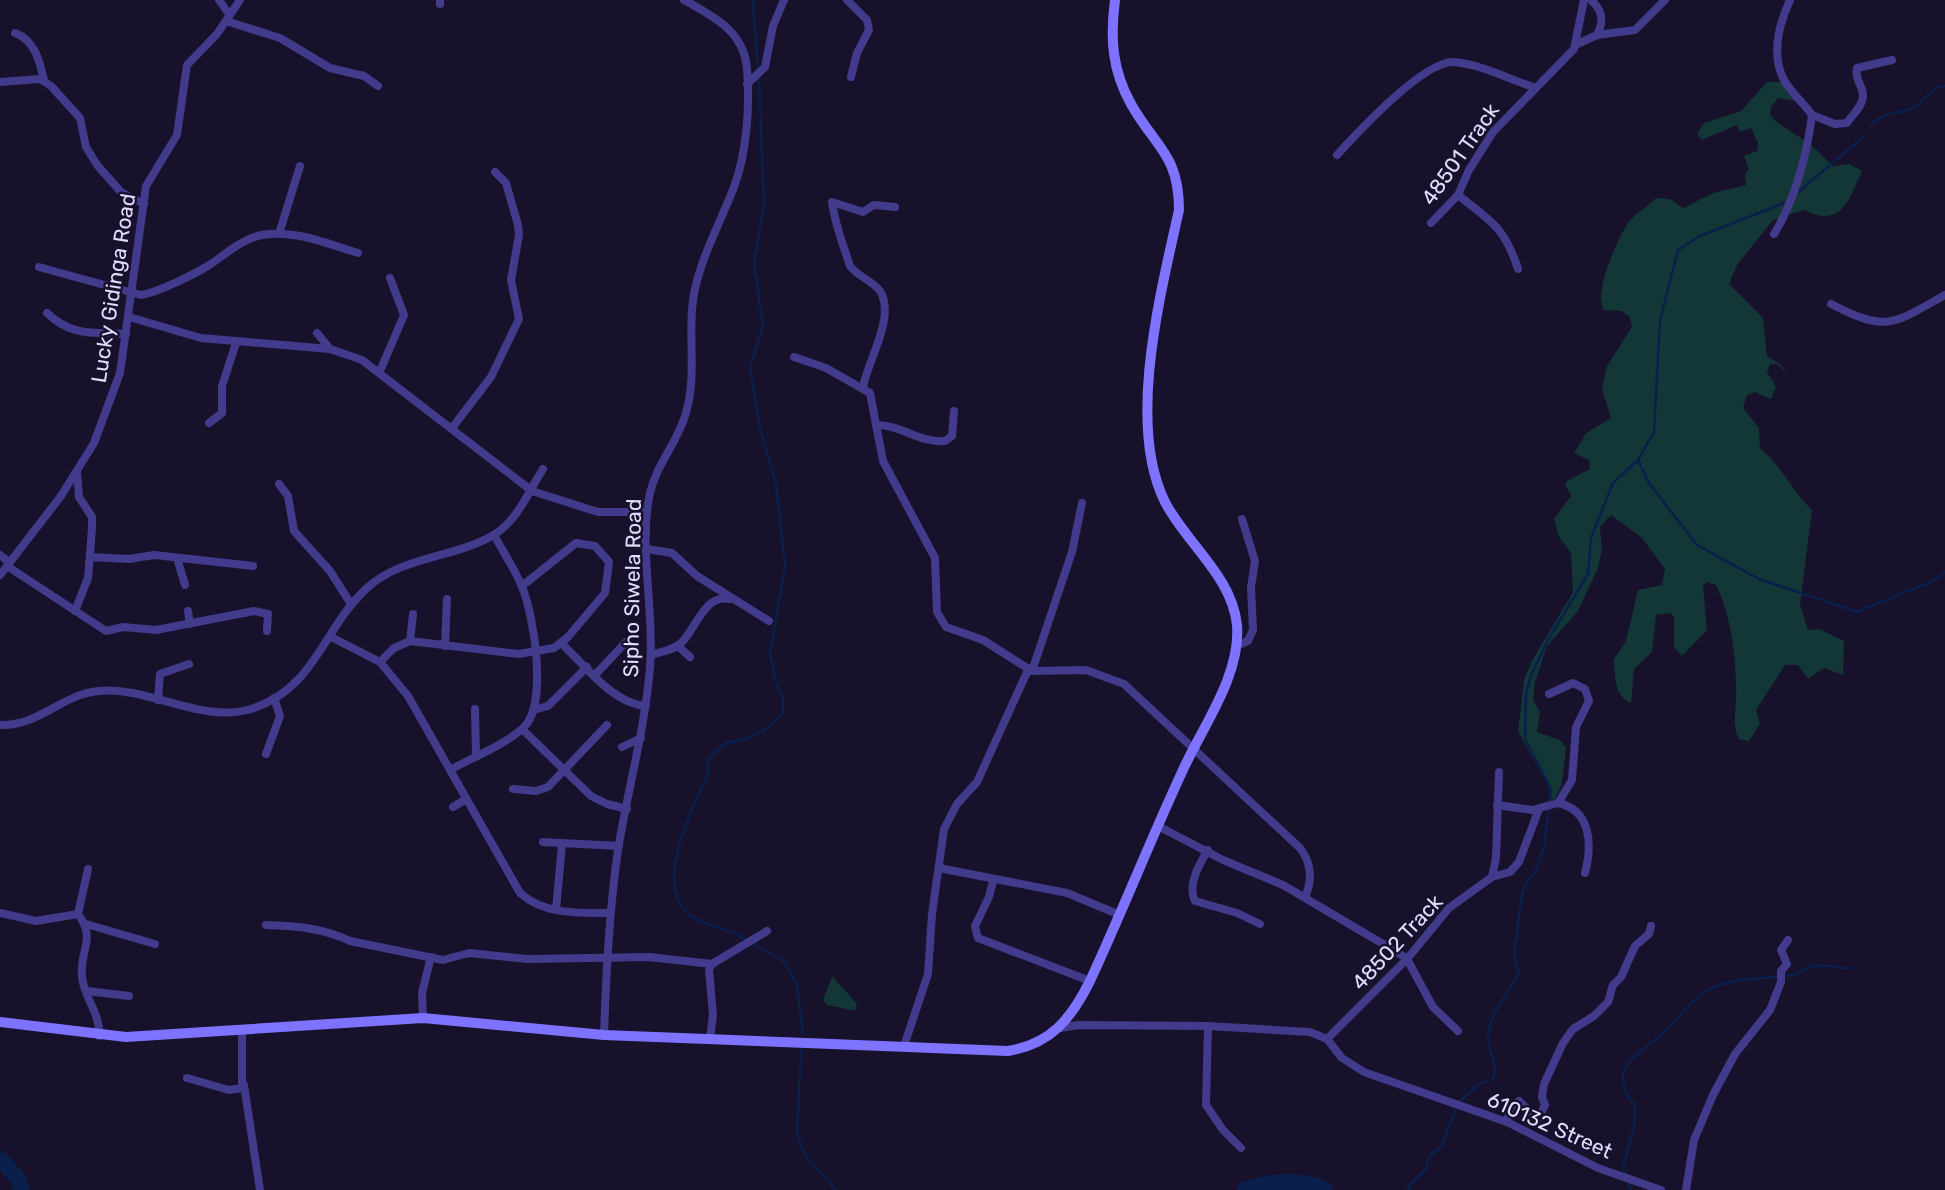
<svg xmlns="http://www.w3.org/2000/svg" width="1945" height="1190" font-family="Rubik,sans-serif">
<rect width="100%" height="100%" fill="#17112c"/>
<g fill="#133636">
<path d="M1767,82H1781L1796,101L1778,98L1771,107L1770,114L1775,121L1810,144L1833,166L1849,164L1862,171C1849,200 1841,229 1804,210L1773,220L1737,265L1729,284L1763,318L1767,356L1780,364L1789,375L1777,364H1770L1767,372L1776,387L1771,399L1755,392L1747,395L1743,408L1759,428L1760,448C1782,466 1792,491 1812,510L1800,605L1808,630L1819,629L1844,641L1843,675L1824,668L1808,679L1798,665H1785L1756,710L1760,724L1749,741L1739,739C1731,725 1737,707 1736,691C1736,656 1731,616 1716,585L1707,582L1703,586L1707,630L1682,656L1674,647V617L1670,613L1656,615L1652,652L1634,669L1631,703C1614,697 1615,675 1614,659L1626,641L1638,590L1662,585L1665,569L1642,538L1611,515L1600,527L1602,549L1598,568L1578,611L1547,646L1535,682L1533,700L1540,712L1537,732L1560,740L1566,748L1562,784L1555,799L1550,800L1549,787L1518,731L1524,680L1533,659L1573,592L1571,553L1559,537L1554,519L1571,496L1565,485L1567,481L1590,469L1589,460L1574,453L1586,433L1611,418L1602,389L1607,366L1632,327L1630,317L1621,311L1604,310C1593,293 1617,239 1628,223C1635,213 1648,207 1656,198L1670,199L1683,208L1713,193L1746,185L1745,174L1749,169L1744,156L1757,151L1758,143L1751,128L1740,132L1737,125L1702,140L1697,134L1704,123L1741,111Z"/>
<path d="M832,976L857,1004L855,1011L827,1005L823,1000Z"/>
</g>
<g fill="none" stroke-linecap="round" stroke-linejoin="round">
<g stroke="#0a1f4c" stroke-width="2.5">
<path d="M753,0L758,70"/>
<path d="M1870,126C1882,110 1902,116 1917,105C1927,97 1932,87 1945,86"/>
<path d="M1796,194L1863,137"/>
<path d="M1638,460L1649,483L1697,545L1759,579L1857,612L1935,580L1945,572"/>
<path d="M745,939C726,927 698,924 687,913C654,880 694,805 709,771L708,760L725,743C750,741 767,731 783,712V698L775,680L770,653L785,566L776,484L760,428L750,368L763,326L754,263L764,205L759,77"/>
<path d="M751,943L783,961L797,984L803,1034"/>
<path d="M801,1050L797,1132L804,1154L836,1190"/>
<path d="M1459,1102L1478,1085L1493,1079C1499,1059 1487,1054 1488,1037C1489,1014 1509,992 1519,973L1514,955L1521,902L1524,886L1535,872L1544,848L1551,789L1525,739L1526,693L1532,673L1548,640L1588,574L1591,538L1613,483L1638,460L1654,432L1660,320L1678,250L1698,237L1784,203"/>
<path d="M1625,1175L1623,1168L1634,1126L1635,1106C1604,1067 1639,1056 1665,1031C1679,1018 1691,999 1708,990C1732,977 1767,979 1794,975C1801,973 1806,967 1813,966C1826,964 1838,969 1850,968"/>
<path d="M1628,1181L1631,1190"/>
<path d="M1410,1190L1408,1187L1426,1169L1429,1157L1442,1146L1456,1108"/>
</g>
<g stroke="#0a1f4c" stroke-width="16">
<path d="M0,1158L17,1178L22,1190"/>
<path d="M1245,1190C1268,1181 1303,1178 1325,1190"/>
</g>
<g stroke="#423b8c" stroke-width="8">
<path d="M219,0L229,14"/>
<path d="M440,0V4"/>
<path d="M847,0L867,20L869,30L857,53L851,77"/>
<path d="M1591,0C1603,11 1604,21 1597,35"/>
<path d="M226,21L280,38L330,68L364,76L378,86"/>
<path d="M15,33C35,40 40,62 44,81"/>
<path d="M1575,45L1597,35L1635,30L1665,0"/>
<path d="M0,82L40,79L51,86L80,118L86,147L97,165L121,192L144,204"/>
<path d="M747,84L765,67L773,26L784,0"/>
<path d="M1812,115L1835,124L1847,123C1852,115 1862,107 1863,97C1864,86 1854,80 1857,68L1892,60"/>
<path d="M1337,155C1358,132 1423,61 1454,62C1480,64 1511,80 1536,88"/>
<path d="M1458,195C1491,221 1505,228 1518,269"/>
<path d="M1431,223L1458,195L1469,170L1493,132L1574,49L1584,0"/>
<path d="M279,234L300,166"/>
<path d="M1774,234C1795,200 1807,155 1812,115C1804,103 1791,93 1784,80C1771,55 1779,24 1790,0"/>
<path d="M39,267L141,295C159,292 195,274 211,264C227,253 242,239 262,235C294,229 328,244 358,253"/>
<path d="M1831,304C1887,333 1893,324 1945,295"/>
<path d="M47,313C72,337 94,332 126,334"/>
<path d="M129,317L201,338L330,349L362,360L532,491L598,512H647"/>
<path d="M317,333L330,349"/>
<path d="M794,357L826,368L870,393L883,461L935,558L937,612L946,627L983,640L1032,671L1086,670L1124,684L1300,848C1311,862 1313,880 1305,897"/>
<path d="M380,371L404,315L390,278"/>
<path d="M863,387C868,360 896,317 880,291C872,280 858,277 850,266C843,244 835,225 832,202L863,212L874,205L895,207"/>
<path d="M209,423L222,413V386L236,343"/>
<path d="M876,425C903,425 918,443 945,441L952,436L954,411"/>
<path d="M452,428L491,377L519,319L511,280L519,235L518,225L506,183L495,172"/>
<path d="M279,484L288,496L294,531L330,571L351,604"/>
<path d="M647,549L672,553L697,576L769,621"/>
<path d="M0,555L9,562"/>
<path d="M90,557L129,559L154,555L253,566"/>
<path d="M177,558L185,585"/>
<path d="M7,566L106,631L123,627L156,630L254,611L268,614L267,631"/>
<path d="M0,575L61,496L94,443L120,373L146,186L177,135L187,65L217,34L240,0"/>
<path d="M75,611L88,578L92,528V517L79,497L77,472"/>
<path d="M188,611L190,624"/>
<path d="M331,637L380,662L408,696L520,893C545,915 578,913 609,913"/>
<path d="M410,641L413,614"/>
<path d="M562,644C586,666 613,704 646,706"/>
<path d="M445,646L447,599"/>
<path d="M678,646L690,657"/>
<path d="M1236,646L1248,641L1253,630L1251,588L1255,561L1242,519"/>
<path d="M651,655C661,652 675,650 682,642C696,628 705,594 729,599"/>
<path d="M380,662L394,648L410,641L519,654L554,648L568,637L605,593L609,562L595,546L576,543L522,586"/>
<path d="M1032,671L1072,552L1082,503"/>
<path d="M595,675L627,641"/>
<path d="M1549,694L1573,683L1585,689L1589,701L1576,727L1572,780L1558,803"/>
<path d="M158,700L160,674L189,664"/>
<path d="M475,709L476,755"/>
<path d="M533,710L548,706L587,667"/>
<path d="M0,725C38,727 62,694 99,691C149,686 200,724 251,709C315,689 322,630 366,589C399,557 453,558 492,536C518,521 528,492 543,469"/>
<path d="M522,729L591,796L607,804L627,809"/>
<path d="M622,747L641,738"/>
<path d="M266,754L280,716L274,698"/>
<path d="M450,770C471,758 507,744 524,727C548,704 534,615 522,587C515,569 503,552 494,535"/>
<path d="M513,789L536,791L548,787L607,725"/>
<path d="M1497,805L1532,810L1558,803C1592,810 1592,846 1585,873"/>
<path d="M453,807L466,799"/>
<path d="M1158,826L1223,860L1283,885L1400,954L1407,959L1433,1007L1458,1031"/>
<path d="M543,842L619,846"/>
<path d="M1208,850C1199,864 1187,886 1195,901L1237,913L1260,924"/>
<path d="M939,868L1067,893L1120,915"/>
<path d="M1492,877L1496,858L1499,772"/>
<path d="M993,881L989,897L975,926L978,938L1090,981"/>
<path d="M556,910L562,844"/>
<path d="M0,913L36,921L78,914"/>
<path d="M78,914C97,939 79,951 82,977C84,998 101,1014 99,1036"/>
<path d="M78,914L88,869"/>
<path d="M86,924L155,944"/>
<path d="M266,925C296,926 323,928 350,941L443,960L469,953L528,959L649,957L712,964"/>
<path d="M87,991L129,996"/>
<path d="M423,1018L422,993L431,957"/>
<path d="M1208,1026L1206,1105L1223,1130L1241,1148"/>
<path d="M1060,1028L1079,1025L1208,1026L1310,1032L1327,1039L1342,1058L1364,1072L1507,1122L1598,1168L1661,1190"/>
<path d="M604,1035C606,973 609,911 618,850C628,788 645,729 650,667C655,610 638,549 650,493C657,463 678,442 686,413C698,372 686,330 695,289C703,253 721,221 734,187C747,152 750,106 747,69C744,31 714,17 684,0"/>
<path d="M710,1038L713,1015L709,970L712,964L767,931"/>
<path d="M1327,1039L1407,959L1449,908L1492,877L1510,872L1519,862L1539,809"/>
<path d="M904,1046L928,974L932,914L944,829L957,804L977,782L1028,670"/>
<path d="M187,1078L229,1090L242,1088V1032"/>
<path d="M244,1085L260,1190"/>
<path d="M1507,1122L1510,1108L1519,1101L1538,1119L1545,1105L1542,1097L1544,1084L1563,1043L1573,1029L1594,1016L1608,1002L1613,985L1621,977L1635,946L1649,934L1651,926"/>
<path d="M1686,1190L1694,1140L1713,1095L1735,1054L1770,1010L1781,982V971L1787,964L1781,950L1788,940"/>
</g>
<path stroke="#7d73ff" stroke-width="10" d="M0,1022L126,1037L423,1018L604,1035L1008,1051C1051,1044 1071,1019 1090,981C1122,912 1150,841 1182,772C1202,727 1241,676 1237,625C1232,576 1186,543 1165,502C1126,424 1161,292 1179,210C1179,154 1155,147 1131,104C1112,70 1110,38 1115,0"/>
</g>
<g text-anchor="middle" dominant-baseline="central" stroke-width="5" stroke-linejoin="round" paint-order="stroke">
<g font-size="21" fill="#e2dcff" stroke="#17112c">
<text transform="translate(1460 154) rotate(-55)">48501 Track</text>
<text transform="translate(113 288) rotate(-81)">Lucky Gidinga Road</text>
<text transform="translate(632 588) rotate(-89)">Sipho Siwela Road</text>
<text transform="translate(1397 942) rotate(-47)">48502 Track</text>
<text transform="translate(1550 1125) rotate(24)">610132 Street</text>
</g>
</g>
</svg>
